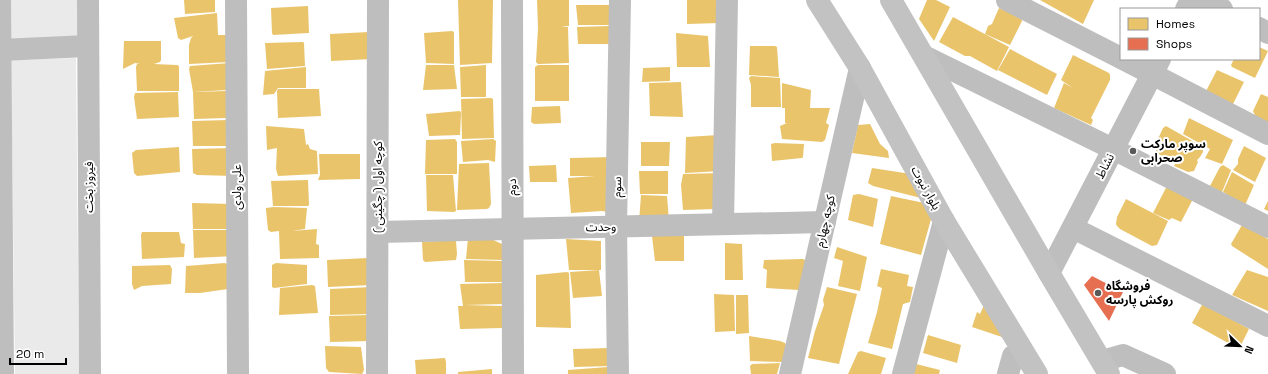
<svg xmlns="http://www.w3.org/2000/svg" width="1268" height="374" font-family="'Space Grotesk','Noto Sans Arabic',sans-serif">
<rect width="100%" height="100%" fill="#fff"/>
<g fill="#eaeaea">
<path d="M8,0H78V36L9,40Z"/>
<path d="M76,58L79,374H15L11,60Z"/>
</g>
<g fill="#e9c46a">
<path d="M184,0H215V12L185,14Z"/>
<path d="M458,0H493L492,63L460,65Z"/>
<path d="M537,0H569V26H561L568,27L569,63L538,64L536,62L538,28Z"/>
<path d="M687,0H721L720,23L687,24Z"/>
<path d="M927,0H936L950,7L934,41L919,19Z"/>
<path d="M1040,0H1094L1083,24Z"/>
<path d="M576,5H610L611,25H578Z"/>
<path d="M308,6L309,33L273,35L272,33L271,8Z"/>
<path d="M999,8L1021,18L1022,21L1010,45L985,34L988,26L992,24Z"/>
<path d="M217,13L218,35H227L230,62L189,64V45L191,38L193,36L181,40L178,38L174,18Z"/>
<path d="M953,17L1009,47L997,71L970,56H965L939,42Z"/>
<path d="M610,26V44H578L577,27Z"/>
<path d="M452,31L454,32V64L426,63L424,33Z"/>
<path d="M369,32L372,59L331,61L330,34Z"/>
<path d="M676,33L708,36L710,67H677Z"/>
<path d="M124,41H161V60L160,62L154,64L177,65L179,66V91H137L136,67L137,64H140L135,63L123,69Z"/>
<path d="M303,42L304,43L305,66L267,69L265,43Z"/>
<path d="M750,46H775L777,47L779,77L749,75Z"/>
<path d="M1259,47L1268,51L1255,78L1232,67L1231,65L1234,59H1259Z"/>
<path d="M1010,49L1057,74L1047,95L998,70Z"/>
<path d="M1073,55L1109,73L1110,75V80L1091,118L1093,120L1091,125L1054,108L1064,83L1073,88L1061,80Z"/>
<path d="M230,63L227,90L193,92L189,69L190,66Z"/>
<path d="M426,65H454L457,89L423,90Z"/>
<path d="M486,65V97H461L460,67Z"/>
<path d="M538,65H569V101H535V67Z"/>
<path d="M306,67V88H278L274,94L263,95L265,71Z"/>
<path d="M670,67V81L642,82L643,68Z"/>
<path d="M1217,70L1244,82L1231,108L1204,95Z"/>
<path d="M751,76L780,78L781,107H751V85L749,78Z"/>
<path d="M681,82L683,117L650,116L649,83Z"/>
<path d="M782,83L811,90L810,108H782Z"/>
<path d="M278,89H319L321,116L278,118L277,91Z"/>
<path d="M226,91L227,118L194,119L193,92Z"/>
<path d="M178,92L179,117L137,119L134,97L135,93Z"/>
<path d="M1261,94L1268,97V129L1259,124L1253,111Z"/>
<path d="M491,98L493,99L494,138L462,139L461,99Z"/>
<path d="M560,106L561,123L534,124L531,122L532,107Z"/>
<path d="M785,108H830L826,123L829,125L825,140L822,142L782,139L780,126L787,123H785Z"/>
<path d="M460,111L461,113L460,135L429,136L426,114Z"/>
<path d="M1189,118L1233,140L1222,164L1205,158L1210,149L1183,134Z"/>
<path d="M229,120L233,146H193L192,121Z"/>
<path d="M870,124L880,144L888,151L889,158L852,153L858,125Z"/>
<path d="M266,126L304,129L306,145L308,144L310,149L317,151L318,174L278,176L276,169L277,148L267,150Z"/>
<path d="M1166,126L1203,147V152L1200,157L1197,160L1198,162L1194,171L1188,172L1174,166L1175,164L1157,153L1156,150L1158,145V139L1163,128Z"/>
<path d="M719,135L721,171L685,173L686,137Z"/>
<path d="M455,139L457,142V174H425L426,140Z"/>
<path d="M493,139L496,141L495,162L488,160L463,162L461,141Z"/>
<path d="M641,142H670L669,166H641Z"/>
<path d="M775,143L804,144L803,157L802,158L772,161L771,144Z"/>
<path d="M1244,146L1266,158L1255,182L1233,170L1238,164V159Z"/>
<path d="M179,147L180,172L137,176L134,173L132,153L136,150Z"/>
<path d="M234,148V176L197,175L193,173L192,149Z"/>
<path d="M319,154H360V179L318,180L320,175Z"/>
<path d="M614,157L607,212L602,211L571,213L568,178L595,176H570V158Z"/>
<path d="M489,163L491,204L489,208L487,209L457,210L459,164Z"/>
<path d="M556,165L557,182H530L529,166Z"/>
<path d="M1223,165L1231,170L1222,192L1210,186L1220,167Z"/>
<path d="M872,168L911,174L929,200L873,186L868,183Z"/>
<path d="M639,171H668V194H640Z"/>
<path d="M1232,172L1254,185L1242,212L1225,199L1227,194L1223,192Z"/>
<path d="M721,173L715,209L683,210L681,185L683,174Z"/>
<path d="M426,175H453L456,211L454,212L427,211Z"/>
<path d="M308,180L309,205L308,206H273L271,181Z"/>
<path d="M1168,184L1194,197L1181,222L1172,218L1169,220L1153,213Z"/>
<path d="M859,194L878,199L873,227L848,220L853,195Z"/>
<path d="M641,195L667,196L669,221L639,222Z"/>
<path d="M891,196L929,204L933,212L921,255L880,244Z"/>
<path d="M1126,199L1168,221L1157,245L1152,246L1120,229L1117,226L1116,224L1117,217Z"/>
<path d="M1268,201V211L1264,209Z"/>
<path d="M192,203L232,204L230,229H193Z"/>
<path d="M274,207L307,208L305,229L292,231L317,229L316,244L319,245V258L280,259L279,231L271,232L268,230L266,210V208Z"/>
<path d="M1242,225L1268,239V269L1232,246L1231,244Z"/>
<path d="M193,230H232L235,256L194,258Z"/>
<path d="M142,232H179L181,243L185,244L184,257L142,259L141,235Z"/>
<path d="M681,235L684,236V261H655L652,236Z"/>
<path d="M468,238H489L504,245V260L466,259Z"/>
<path d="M566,239L601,241V270H569Z"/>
<path d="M453,240L456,241L457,254L456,260L425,262L423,260L422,242Z"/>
<path d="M725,243L742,244L743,280H725Z"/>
<path d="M837,247L867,257L860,291L838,286L843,261L834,258Z"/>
<path d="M368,258L371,285L328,287L327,260Z"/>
<path d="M803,259L807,261L799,290L766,288L767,270L763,268L764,260Z"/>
<path d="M464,260L504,261L503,282H465Z"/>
<path d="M225,263L228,265V289L200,293H185L186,266Z"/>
<path d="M276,263L307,265V284L274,288L272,287V265Z"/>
<path d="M170,265L172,269L171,284L142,286L134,290L132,284V266Z"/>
<path d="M881,269L909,275L907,286L913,287L910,302L903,304L892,349L868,343L877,312L882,288L877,286Z"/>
<path d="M599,270L602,296L573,298L570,272Z"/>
<path d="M1247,270L1268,277V311L1232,295Z"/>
<path d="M567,272L569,273L571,328L536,327V275Z"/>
<path d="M504,283L505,304L464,305L503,306V328L460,329L458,306H463L460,284Z"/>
<path d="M312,285L315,286L318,313L279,315L280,288Z"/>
<path d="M372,287L371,314L330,315V289Z"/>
<path d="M827,287L857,294L839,364L808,358L815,331L824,305L823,300Z"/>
<path d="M714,294L734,295L735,331L715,332Z"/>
<path d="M736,295H748L749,333L736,334Z"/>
<path d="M985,303L1005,338L972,327L977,312L980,314Z"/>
<path d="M1203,303L1249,329L1239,349L1192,323Z"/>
<path d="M370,315L371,341L330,342L329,316Z"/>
<path d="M928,335L961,345L957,363L923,353Z"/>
<path d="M749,336L780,341L785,343L786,346L782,362L750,361Z"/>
<path d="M325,346L361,347L364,370L362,374L329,372L326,368Z"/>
<path d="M610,348L612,366L574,367L573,349Z"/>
<path d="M861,351L886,358L881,374H848L858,352Z"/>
<path d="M445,358L446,362V374H416L415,360Z"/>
<path d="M780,363L777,374H751L750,366L752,364Z"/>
<path d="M916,364L940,370L939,374H912Z"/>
<path d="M608,367L607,374H568V370Z"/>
<path d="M492,369V374H458V372Z"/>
</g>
<path fill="#e76f51" d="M1092,276L1123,292L1109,321L1084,285Z"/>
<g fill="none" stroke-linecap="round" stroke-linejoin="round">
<g stroke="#bebebe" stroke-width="22">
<path d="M0,0L3,374"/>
<path d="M88,0L90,374"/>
<path d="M236,0L238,374"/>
<path d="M512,0L513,374"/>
<path d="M1007,0L1121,58"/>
<path d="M1205,0L1222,9"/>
<path d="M1186,9L1191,0"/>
<path d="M1259,28L1268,33"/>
<path d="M0,50L88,46"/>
<path d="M924,56L1113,149L1268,227"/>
<path d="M1123,59L1268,134"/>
<path d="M723,224L727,0"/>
<path d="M1073,228L1268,326"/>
<path d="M378,232L825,222"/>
<path d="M1049,273L1160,59"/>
<path d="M1102,361L1123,355L1165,374"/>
<path d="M377,374L378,0"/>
<path d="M618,374L616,227L620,0"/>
<path d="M790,374L860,68"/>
<path d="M903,374L944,221"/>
<path d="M1008,374L1013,356"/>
</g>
<g stroke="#c2c2c2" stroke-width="22">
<path d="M817,0L860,68L944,221L1037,374"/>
<path d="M891,0L1049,273L1109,374"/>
</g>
</g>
<g fill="#595959" stroke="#fff" stroke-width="1.5">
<circle cx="1133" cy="151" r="4"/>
<circle cx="1098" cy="293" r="4"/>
</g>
<g text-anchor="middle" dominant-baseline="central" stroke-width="4" stroke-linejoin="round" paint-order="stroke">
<g font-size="12" font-weight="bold" fill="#000" stroke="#fff" text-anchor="start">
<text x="1141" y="144">سوپر مارکت<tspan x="1141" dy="14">صحرابی</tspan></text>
<text x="1106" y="286">فروشگاه<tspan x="1106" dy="14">روکش پارسه</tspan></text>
</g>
<g font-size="12" fill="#000" stroke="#fff">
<text transform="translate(1105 166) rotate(-63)">نشاط</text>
<text transform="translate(89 187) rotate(-90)">فیروز بخت</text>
<text transform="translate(237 187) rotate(-90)">علی ولدی</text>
<text transform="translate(378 187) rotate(-90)">کوچه اول ( چگینی )</text>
<text transform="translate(512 187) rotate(-90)">دوم</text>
<text transform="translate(617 187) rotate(-89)">سوم</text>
<text transform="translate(926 188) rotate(61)">بلوار نبوت</text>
<text transform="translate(825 221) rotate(-77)">کوچه چهارم</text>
<text transform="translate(601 227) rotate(-1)">وحدت</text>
</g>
</g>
<rect x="1120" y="8" width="140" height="52" fill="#ffffff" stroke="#999999"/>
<rect x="1128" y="18" width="20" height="12" fill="#e9c46a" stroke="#999999"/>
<text x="1156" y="28" font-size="12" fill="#000000">Homes</text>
<rect x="1128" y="38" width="20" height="12" fill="#e76f51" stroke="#999999"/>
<text x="1156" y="48" font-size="12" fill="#000000">Shops</text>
<g transform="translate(1240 346) rotate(113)" stroke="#ffffff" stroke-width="3" paint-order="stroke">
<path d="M0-3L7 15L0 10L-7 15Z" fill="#000000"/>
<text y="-6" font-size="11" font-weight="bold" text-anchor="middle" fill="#000000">N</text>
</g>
<path d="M10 358v6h56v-6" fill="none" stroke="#000000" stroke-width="2"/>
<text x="16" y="358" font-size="12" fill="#000000" stroke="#ffffff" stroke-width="3" paint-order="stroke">20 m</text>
</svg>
